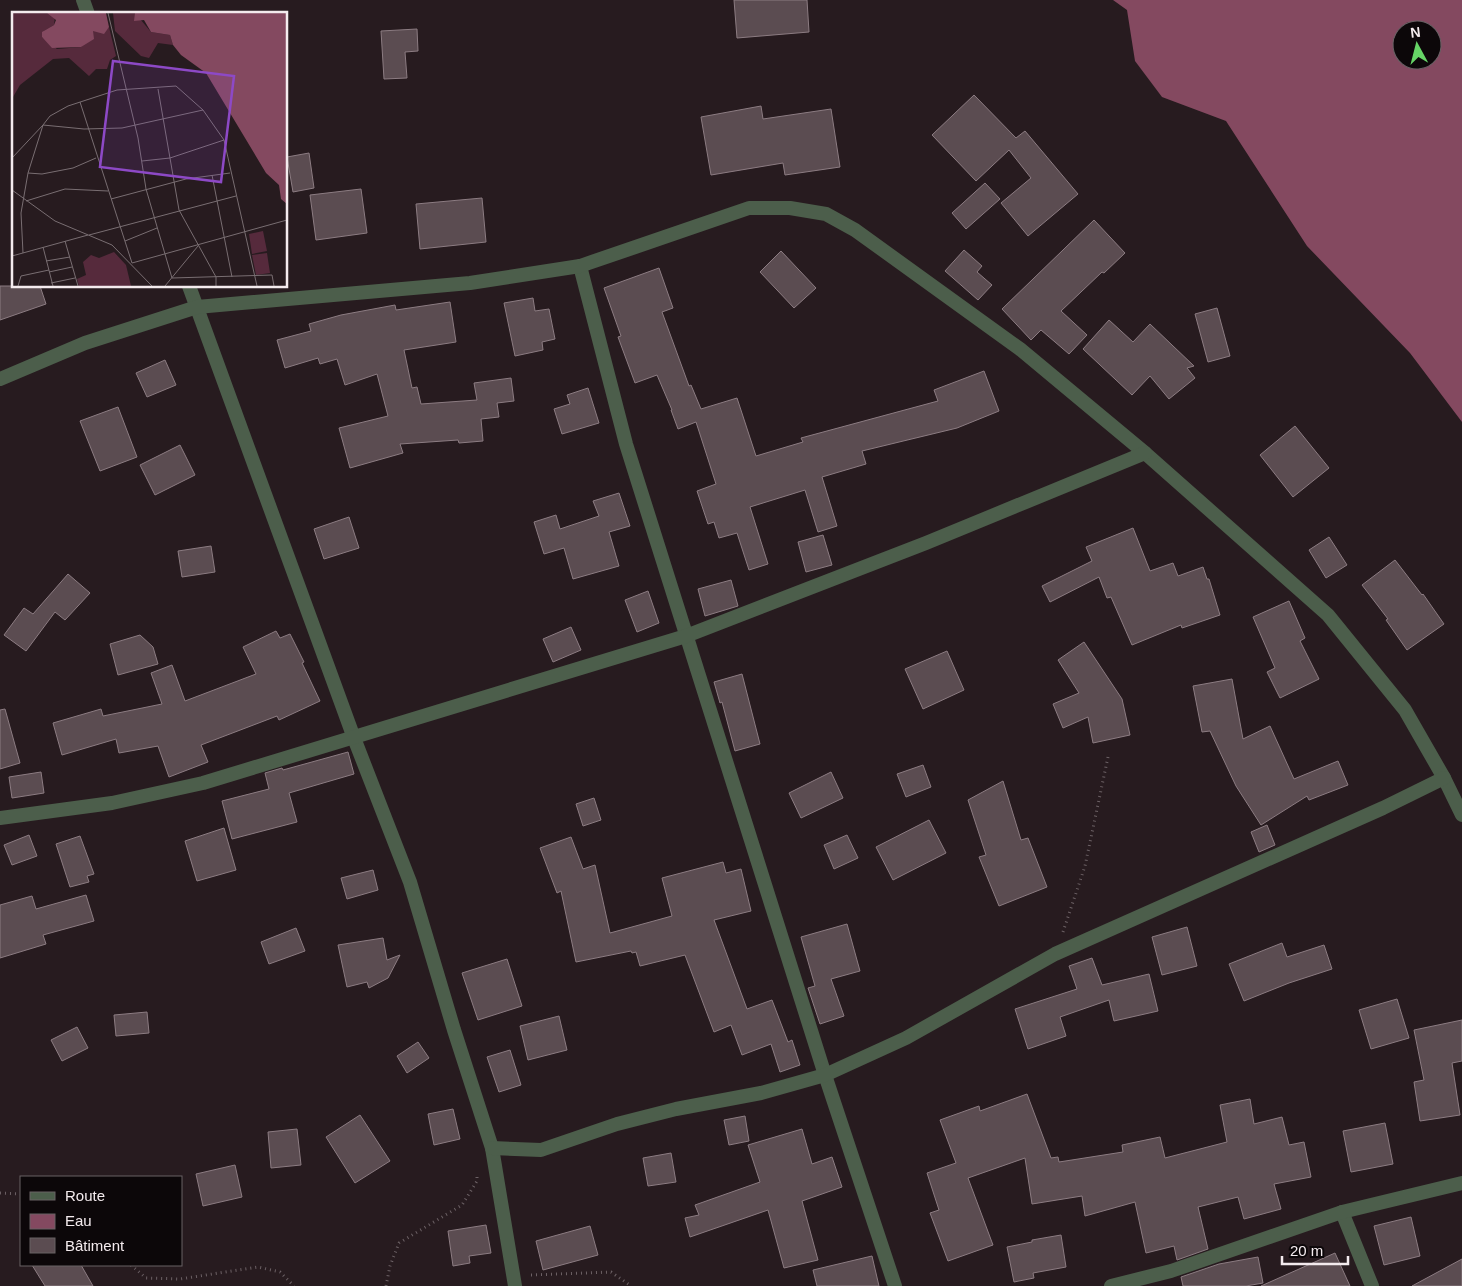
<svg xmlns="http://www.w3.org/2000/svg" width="1462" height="1286" font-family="Helvetica,sans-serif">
<rect width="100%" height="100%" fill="#271b1f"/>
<path fill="#844960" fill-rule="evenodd" d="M1113,0H1462V422L1410,353L1307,246L1226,121L1162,97L1135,61L1127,10ZM1402,30H1432V60H1402Z"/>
<g fill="#5b4c51" stroke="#8c7c82">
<path d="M734,0H807L809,32L737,38Z"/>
<path d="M417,29L418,51L405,52L407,78L384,79L381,31Z"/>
<path d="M974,95L1016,138L1025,131L1078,194L1028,236L1001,203L1031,178L1009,150L976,181L932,135Z"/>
<path d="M761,106L763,119L831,109L840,167L785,175L783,163L711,175L701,117Z"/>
<path d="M309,153L314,188L293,192L287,157Z"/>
<path d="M985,183L1000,199L966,229L952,213Z"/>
<path d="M361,189L367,233L316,240L310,195Z"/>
<path d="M482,198L486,242L420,249L416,204Z"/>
<path d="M1094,220L1125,253L1104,273L1102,272L1061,311L1087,335L1069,354L1041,330L1031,340L1002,309Z"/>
<path d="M964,250L982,266L977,272L992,285L978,300L945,271Z"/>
<path d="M781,251L816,288L794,308L760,272Z"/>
<path d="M659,268L673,308L662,312L689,386L691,385L701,409L737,398L756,456L803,442L801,438L938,401L934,390L984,371L999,411L957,428L862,451L866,464L822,477L837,526L818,532L805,490L750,507L768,564L749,570L737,533L719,538L714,522L708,524L697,491L716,484L696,422L678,429L671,410H672L657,375L635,383L618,337L621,336L604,288Z"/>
<path d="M0,286H40L46,304L0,320Z"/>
<path d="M533,298L535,311L549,309L555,339L542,342L543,350L515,356L504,303Z"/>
<path d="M450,302L456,342L404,350L412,388L417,387L421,404L477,400L474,383L511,378L514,401L497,403L499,417L481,419L483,441L459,443L458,440L400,444L403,453L350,468L339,428L388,416L377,374L345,385L337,359L320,364L318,358L285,368L277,340L311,331L309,324L341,315L395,305L396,310Z"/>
<path d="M1217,308L1230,356L1208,362L1195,314Z"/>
<path d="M1109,320L1133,342L1150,324L1194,366L1187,368L1195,378L1169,399L1150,376L1132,395L1083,349Z"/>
<path d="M165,360L176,385L147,397L136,373Z"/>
<path d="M588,388L599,423L562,434L554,409L570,404L567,395Z"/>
<path d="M118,407L137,457L100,471L80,421Z"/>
<path d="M1295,426L1329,468L1293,497L1260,455Z"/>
<path d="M180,445L195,475L155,495L140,465Z"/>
<path d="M619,493L630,526L609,532L619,566L573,579L564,548L544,554L534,522L556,515L560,529L599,516L593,501Z"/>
<path d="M349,517L359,548L324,559L314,529Z"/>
<path d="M1133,528L1150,571L1173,563L1178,576L1203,567L1207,579H1209L1220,615L1182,628L1181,625L1132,645L1111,597L1107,598L1099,577L1050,602L1042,586L1092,561L1086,547Z"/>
<path d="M823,535L832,565L806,572L798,542Z"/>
<path d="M1329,537L1347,565L1326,578L1309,550Z"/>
<path d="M211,546L215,572L182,577L178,551Z"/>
<path d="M1395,560L1422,595L1423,594L1444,624L1407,650L1386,620L1388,619L1362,585Z"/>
<path d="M68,574L90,593L65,620L55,612L26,651L4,635L24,608L33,614Z"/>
<path d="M731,580L738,606L705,616L698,589Z"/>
<path d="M648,591L659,623L637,632L625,600Z"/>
<path d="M1289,601L1305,638L1300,641L1319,679L1280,698L1267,672L1275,668L1253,617Z"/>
<path d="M571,627L581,650L553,662L543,639Z"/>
<path d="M276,631L280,638L290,634L304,662L302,663L320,701L279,720L277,716L201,745L208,762L169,777L158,746L119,753L116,739L62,755L53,723L101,709L103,716L162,704L151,673L172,665L185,701L256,674L243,647Z"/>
<path d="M140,635L153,647L158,664L118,675L110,644Z"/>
<path d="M1084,642L1122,699L1130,735L1093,743L1088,717L1063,728L1053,704L1079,693L1058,660Z"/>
<path d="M947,651L964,690L923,709L905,669Z"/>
<path d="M742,674L760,744L735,751L722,702L720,703L714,682Z"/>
<path d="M1232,679L1243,739L1270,726L1294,779L1338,761L1348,785L1309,800L1307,796L1261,825L1236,786L1210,731L1202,732L1193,686Z"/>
<path d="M5,709L20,763L0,769V710Z"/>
<path d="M348,752L354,774L289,793L297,822L232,839L222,801L269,789L265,773L282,768L283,770Z"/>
<path d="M923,765L931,787L906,797L897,774Z"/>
<path d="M41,772L44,793L12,798L9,777Z"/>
<path d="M831,772L843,798L801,818L789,793Z"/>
<path d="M1003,781L1021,840L1028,838L1047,887L999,906L979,857L986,855L968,800Z"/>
<path d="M594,798L601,820L583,826L576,804Z"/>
<path d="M929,820L946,853L893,880L876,847Z"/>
<path d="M1267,825L1275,845L1259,852L1251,832Z"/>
<path d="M224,828L236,870L197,881L185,841Z"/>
<path d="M29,835L37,856L12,865L4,845Z"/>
<path d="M847,835L858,858L834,869L824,845Z"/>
<path d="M80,836L94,874L87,876L89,882L70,887L56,844Z"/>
<path d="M571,837L583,869L595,865L610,933L672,916L662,878L723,862L726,873L741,869L751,911L714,920L747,1009L772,1000L788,1042L792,1040L800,1065L780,1072L771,1044L742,1055L731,1025L714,1032L685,955L640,966L636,952L632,953L631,951L576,962L561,891L557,893L540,848Z"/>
<path d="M373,870L378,890L347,899L341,878Z"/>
<path d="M86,895L94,921L43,935L46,944L0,958V905L32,896L36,909Z"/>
<path d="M847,924L860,971L831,979L844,1016L820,1024L808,988L815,986L801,937Z"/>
<path d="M1187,927L1197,966L1162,975L1152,937Z"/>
<path d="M296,928L305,951L269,964L261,942Z"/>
<path d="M383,938L387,960L400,955L388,978L369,988L367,982L347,987L338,945Z"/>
<path d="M1282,943L1287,957L1324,945L1332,969L1289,983L1244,1001L1229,964Z"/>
<path d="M1092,958L1102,985L1149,974L1158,1011L1114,1021L1109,1000L1060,1017L1066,1036L1028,1049L1015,1009L1077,989L1069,966Z"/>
<path d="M507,959L522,1006L478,1020L462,973Z"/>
<path d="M1397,999L1409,1038L1371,1049L1359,1010Z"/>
<path d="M147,1012L149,1033L116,1036L114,1015Z"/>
<path d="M559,1016L567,1050L528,1060L520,1026Z"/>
<path d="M1462,1020V1061L1452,1063L1460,1115L1420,1121L1414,1082L1424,1080L1414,1030Z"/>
<path d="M77,1027L88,1048L62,1061L51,1040Z"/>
<path d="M418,1042L429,1058L407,1073L397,1056Z"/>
<path d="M510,1050L521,1085L499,1092L487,1057Z"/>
<path d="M1027,1094L1051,1158L1058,1157L1059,1162L1123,1152L1122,1145L1160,1137L1165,1158L1227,1142L1220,1105L1250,1099L1254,1124L1282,1117L1289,1145L1304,1142L1311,1177L1274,1184L1281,1209L1244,1219L1238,1197L1198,1207L1208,1249L1177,1260L1174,1246L1146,1253L1135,1202L1085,1216L1082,1196L1032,1204L1025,1158L968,1178L993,1245L948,1261L930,1213L939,1210L927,1173L956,1163L940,1120L979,1106L980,1111Z"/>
<path d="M453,1109L460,1139L434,1145L428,1114Z"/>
<path d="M360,1115L390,1161L355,1183L326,1137Z"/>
<path d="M745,1116L749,1141L729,1145L724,1120Z"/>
<path d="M1385,1123L1393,1164L1351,1172L1343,1131Z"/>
<path d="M297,1129L301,1165L271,1168L268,1132Z"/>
<path d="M802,1129L812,1164L832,1157L842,1187L802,1201L818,1260L784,1268L768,1210L690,1237L685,1218L699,1215L695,1205L760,1182L748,1145Z"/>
<path d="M671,1153L676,1182L648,1186L643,1158Z"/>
<path d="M235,1165L242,1197L203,1206L196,1174Z"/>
<path d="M1411,1217L1420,1256L1384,1265L1374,1226Z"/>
<path d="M486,1225L491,1253L469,1256L470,1263L453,1266L448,1231Z"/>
<path d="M590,1226L598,1255L543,1270L536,1241Z"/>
<path d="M1061,1235L1066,1267L1033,1273L1034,1278L1014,1282L1007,1247L1032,1242V1240Z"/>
<path d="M1335,1253L1350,1286H1261Z"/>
<path d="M872,1256L879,1286H817L813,1270Z"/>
<path d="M1258,1257L1263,1283L1246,1286H1183L1181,1277L1219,1264Z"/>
<path d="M1462,1259V1286H1412Z"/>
<path d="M32,1265H81L93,1286H45Z"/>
</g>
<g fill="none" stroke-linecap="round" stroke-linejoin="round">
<g stroke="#6c6165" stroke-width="3" stroke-dasharray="1 4" stroke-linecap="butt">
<path d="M1063,932L1085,866L1108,757"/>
<path d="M0,1193L21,1194"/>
<path d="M131,1265L146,1278L180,1279L258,1267L280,1272L294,1286"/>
<path d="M531,1275L611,1272L631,1286"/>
<path d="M386,1286L390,1266L399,1243L462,1205L477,1181V1176"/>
</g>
<g stroke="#4c5e4b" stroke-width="14">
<path d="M83,0L88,14"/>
<path d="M580,266L626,444L825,1075L895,1286"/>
<path d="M189,286L354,738L410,882L454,1030L492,1148L515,1286"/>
<path d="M0,379L85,343L197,307L470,283L580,266L749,208H790L826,214L855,230L1020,349L1145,453L1328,615L1405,710L1444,778L1462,815"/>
<path d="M0,818L112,803L203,783L686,636L926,543L1145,453"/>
<path d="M492,1148L541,1150L617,1124L676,1109L761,1093L825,1075L906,1038L1055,954L1383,808L1444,778"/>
<path d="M1342,1212L1372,1286"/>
<path d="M1111,1286L1171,1271L1342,1212L1462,1183"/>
</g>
</g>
<g transform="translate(12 12)">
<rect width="275" height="275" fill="#271b1f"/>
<path d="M0,1H35L43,4L42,13L32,19L30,25L45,37L69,35L81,19L86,18L91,21L97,15L104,44L98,48L95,57H84L77,64L57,46L41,47L8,73L1,85ZM101,1H123L139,20L158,23L161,33L146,31L137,46L129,44L103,19ZM251,219L255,239L240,242L237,222ZM102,240L114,253L119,274H67L65,267L74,263L71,250L79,243L87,246ZM255,241L258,261L244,263L240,243Z" fill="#562a3c"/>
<path d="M35,1H94L97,15L92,22L81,19L82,27L69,35L40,36L30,25V20L42,13L44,8ZM123,1H275V192L269,187L267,173L254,161L194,61L169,43L161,33L158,23L139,20L132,8L122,9Z" fill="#844960"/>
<path fill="none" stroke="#796e72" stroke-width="1" d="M96,1L126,126L134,177L160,266L260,263L262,274M146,77L167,198L204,265V274M68,90L120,251L275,208M0,146L31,113L72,117L110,116L191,98M130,149L158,146L212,128M16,161L30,162L61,156L84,146M200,163L220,265M0,178L43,209L100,233L140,274M99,187L174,167L218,161M14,189L53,177L96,179M77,223L224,184M53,229L66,274M113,229L145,216M31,235L41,274M11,241L9,201L16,161L31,113L38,104L56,94L105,78L164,74L191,98L212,128L245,274M0,244L76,223M34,249L58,245M37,260L60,255M39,271L63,266M6,274L9,264L37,258M153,274L186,234"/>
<path fill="#8d49c6" fill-opacity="0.15" stroke="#8d49c6" stroke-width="2.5" d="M101,49L222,64L209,170L88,155Z"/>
<rect width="275" height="275" fill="none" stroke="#f4ebee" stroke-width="2.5"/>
</g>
<rect x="20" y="1176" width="162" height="90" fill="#0c0709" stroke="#696265"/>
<rect x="30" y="1192" width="25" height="8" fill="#4c5e4b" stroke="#696265"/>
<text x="65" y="1201" font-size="15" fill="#f4ebee">Route</text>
<rect x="30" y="1214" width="25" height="15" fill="#844960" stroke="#696265"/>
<text x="65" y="1226" font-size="15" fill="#f4ebee">Eau</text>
<rect x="30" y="1238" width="25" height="15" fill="#5b4c51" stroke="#696265"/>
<text x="65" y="1251" font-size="15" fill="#f4ebee">Bâtiment</text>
<g transform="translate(1417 45) rotate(353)"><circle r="24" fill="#0c0709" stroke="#696265"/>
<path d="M0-4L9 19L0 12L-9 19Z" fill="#66d466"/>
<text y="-8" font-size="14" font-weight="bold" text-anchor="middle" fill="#f4ebee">N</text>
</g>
<path d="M1282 1256v8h66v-8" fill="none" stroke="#f4ebee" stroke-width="2.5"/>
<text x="1290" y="1256" font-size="15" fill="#f4ebee" stroke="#0c0709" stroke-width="4" paint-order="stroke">20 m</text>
</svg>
